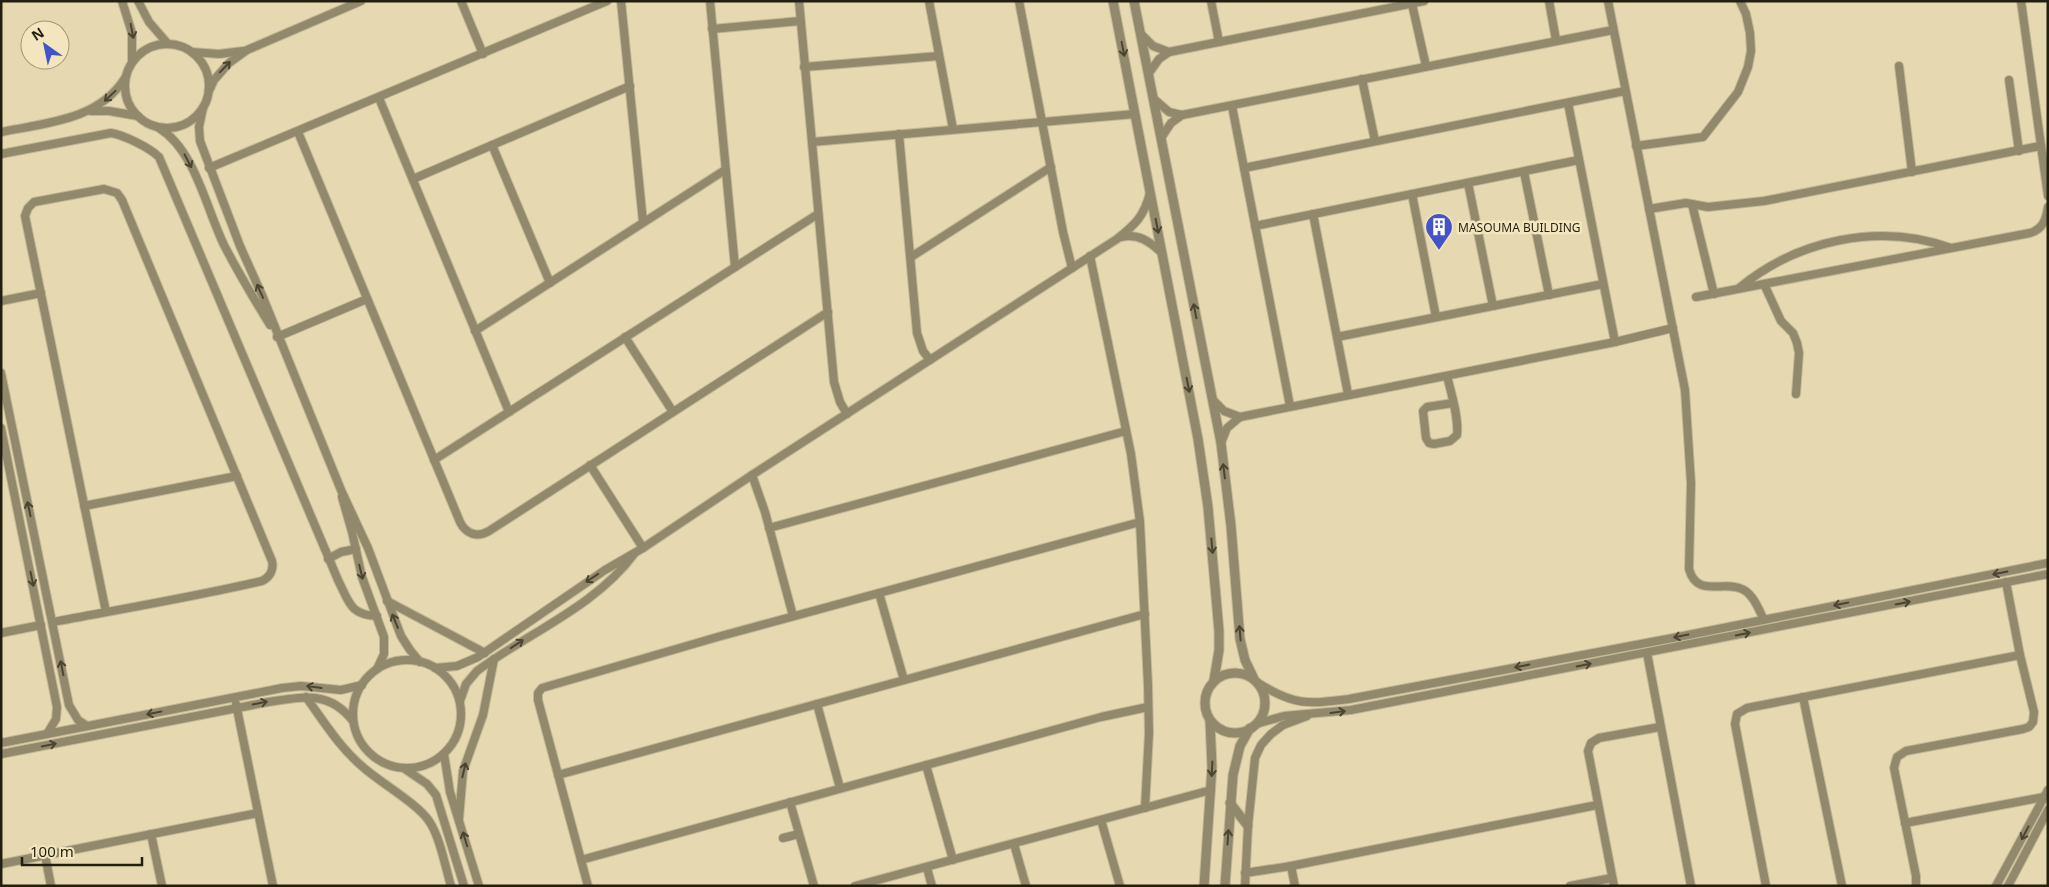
<svg xmlns="http://www.w3.org/2000/svg" width="2049" height="887" font-family="'Noto Sans',sans-serif">
<rect width="100%" height="100%" fill="#e6d9b2"/>
<g fill="none" stroke-linecap="round" stroke-linejoin="round">
<defs>
<g id="minor">
<path d="M122,1L132,33V62"/>
<path d="M138,1L149,22L168,44"/>
<path d="M461,1L483,54"/>
<path d="M621,1L643,222"/>
<path d="M710,1L735,267"/>
<path d="M799,1L834,382L840,402L847,414"/>
<path d="M929,1L953,129"/>
<path d="M1019,1L1063,232L1072,268"/>
<path d="M1211,1L1219,42"/>
<path d="M1549,1L1556,40"/>
<path d="M1608,1L1685,390L1691,483L1689,569C1697,599 1725,579 1744,590C1754,596 1759,610 1764,620"/>
<path d="M2021,1L2048,196"/>
<path d="M1412,4L1426,66"/>
<path d="M712,29L800,21"/>
<path d="M1141,34L1153,46L1169,52"/>
<circle cx="167" cy="86" r="42"/>
<path d="M192,52L219,54L243,51"/>
<path d="M1899,66L1912,172"/>
<path d="M804,67L939,56"/>
<path d="M1149,73L1159,59L1169,52L1424,1"/>
<path d="M1362,79L1375,141"/>
<path d="M2009,80L2019,151"/>
<path d="M210,89L214,80L229,63L247,50L361,1"/>
<path d="M379,98L509,412"/>
<path d="M1154,99L1169,112L1182,115L1613,30"/>
<path d="M1568,103L1615,342"/>
<path d="M1232,106L1290,406"/>
<path d="M203,108L199,127L200,141L240,246L262,295L341,490L368,548L401,636L410,650L420,662"/>
<path d="M91,111H109L138,116"/>
<path d="M159,128C195,150 206,208 224,245C238,272 254,299 270,325"/>
<path d="M1,132C46,123 99,120 125,78"/>
<path d="M298,132L460,522C466,534 477,538 489,531L828,312"/>
<path d="M899,134L917,333L923,351L930,360"/>
<path d="M1161,138L1171,123L1182,115"/>
<path d="M812,142L1135,114"/>
<path d="M492,145L550,283"/>
<path d="M1636,146L1703,137L1738,92L1748,67L1751,51L1750,33L1746,14L1740,1"/>
<path d="M1,154L111,133C124,135 150,148 159,157L338,580C349,602 350,615 377,616"/>
<path d="M209,168L607,1"/>
<path d="M1244,168L1625,91"/>
<path d="M1524,172L1549,295"/>
<path d="M413,179L630,86"/>
<path d="M1468,183L1493,306"/>
<path d="M1412,194L1436,317"/>
<path d="M1692,204L1714,294"/>
<path d="M1649,209L1686,203L1708,207L1764,201L2040,146"/>
<path d="M1313,214L1348,394"/>
<path d="M1255,226L1579,160"/>
<path d="M1121,237C1139,233 1150,242 1162,253"/>
<path d="M1090,256L1131,454L1140,522L1148,685L1149,733L1145,808"/>
<path d="M911,257L1051,167"/>
<path d="M1764,284L1781,321L1793,333L1797,343L1799,353L1796,394"/>
<path d="M1739,288C1797,240 1879,222 1951,248"/>
<path d="M1696,297L2030,233C2043,229 2046,220 2048,207"/>
<path d="M1,301L41,293"/>
<path d="M475,331L725,170"/>
<path d="M277,337L367,299"/>
<path d="M625,337L673,412"/>
<path d="M1337,337L1603,284"/>
<path d="M1,373L69,705L78,720L87,726"/>
<path d="M1447,376C1451,392 1459,418 1457,435L1450,441L1434,444L1429,443L1426,438L1423,411L1427,407L1453,403"/>
<path d="M1213,400L1224,411L1240,417"/>
<path d="M1,428L57,707L56,719L47,734"/>
<path d="M1221,443L1227,428L1240,417L1615,342L1673,328"/>
<path d="M434,460L818,214"/>
<path d="M590,465L643,548"/>
<path d="M752,475L765,512L793,616"/>
<path d="M342,497L352,532L362,577L384,637V654L377,669"/>
<path d="M84,506L237,476"/>
<path d="M769,528L1126,431"/>
<path d="M328,559L341,552L356,549"/>
<path d="M879,593L904,680"/>
<path d="M387,601L485,653"/>
<path d="M53,622C122,609 193,597 262,581C270,577 274,570 272,561L122,200L117,193L104,189L34,202L28,208L25,216L106,612"/>
<path d="M1,633L41,625"/>
<path d="M1647,653L1691,886"/>
<circle cx="407" cy="714" r="54"/>
<path d="M435,668L457,666L478,657L605,570L643,548L752,475L1117,239C1136,224 1144,216 1150,193"/>
<path d="M1258,683C1295,706 1308,704 1349,699L1678,637L2048,563"/>
<path d="M306,697C324,722 340,748 364,768C381,783 418,804 429,821C440,837 445,866 451,886"/>
<path d="M1803,697L1842,886"/>
<path d="M460,701L466,684L477,671C528,633 596,606 634,554"/>
<path d="M236,704L273,886"/>
<path d="M817,704L840,788"/>
<path d="M1256,724L1284,716L1351,710L2048,574"/>
<path d="M1,743L282,688L301,686L341,690L362,685"/>
<path d="M1,754L268,702C303,697 329,690 353,721"/>
<path d="M444,754L450,792L479,886"/>
<path d="M926,765L953,860"/>
<path d="M405,769L427,784L436,795L464,886"/>
<path d="M558,775L1145,614"/>
<path d="M790,802L814,886"/>
<path d="M459,819L463,771L483,715L494,659"/>
<path d="M1101,820L1120,886"/>
<path d="M1905,823L2044,797"/>
<path d="M151,834L162,886"/>
<path d="M783,838L799,834"/>
<path d="M1014,844L1026,886"/>
<path d="M45,855L51,886"/>
<path d="M581,860L1101,717L1148,707"/>
<path d="M1,864L258,813"/>
<path d="M1291,866L1295,886"/>
<path d="M927,868L932,886"/>
<path d="M1245,873L1291,866L1597,805"/>
<path d="M588,886L538,700V693L542,688L721,636L1140,522"/>
<path d="M855,886L1211,790"/>
<path d="M1245,886L1248,826L1255,758L1261,745L1271,734L1283,725L1307,716"/>
<path d="M1570,886L1612,878"/>
<path d="M1614,886L1588,751L1591,743L1599,738L1660,727"/>
<path d="M1766,886L1735,724L1737,714L1747,708L2020,655"/>
<path d="M1916,886V876L1894,768L1897,757L1906,751L2023,729L2029,727L2033,722L2034,712L2020,655L2006,582"/>
<path d="M1996,886L2048,790"/>
<path d="M2008,886L2048,810"/>
</g>
<g id="tertiary">
<path d="M1113,1L1198,439L1208,507L1219,631V650L1214,680"/>
<path d="M1134,1L1221,443L1231,526L1240,639L1245,660L1254,679"/>
<circle cx="1235" cy="703" r="30"/>
<path d="M1230,803L1248,826"/>
<path d="M1204,886L1212,767L1210,721"/>
<path d="M1225,886L1233,775L1240,746L1250,728"/>
</g>
</defs>
<use href="#minor" stroke="#c3b895" stroke-width="10"/>
<use href="#tertiary" stroke="#c3b895" stroke-width="11"/>
<use href="#minor" stroke="#92896c" stroke-width="8"/>
<use href="#tertiary" stroke="#92896c" stroke-width="9"/>
</g>
<defs><path id="oneway-shaft" d="M-6 0H5M1.5-3L5.5 0L1.5 3" fill="none" stroke-width="1.6" stroke-linecap="round" stroke-linejoin="round" transform="scale(1.25)"/></defs>
<g stroke="#4a4430">
<use href="#oneway-shaft" transform="translate(132 31) rotate(79)"/>
<use href="#oneway-shaft" transform="translate(1123 49) rotate(79)"/>
<use href="#oneway-shaft" transform="translate(225 67) rotate(-46)"/>
<use href="#oneway-shaft" transform="translate(110 96) rotate(137)"/>
<use href="#oneway-shaft" transform="translate(188 161) rotate(62)"/>
<use href="#oneway-shaft" transform="translate(1157 226) rotate(79)"/>
<use href="#oneway-shaft" transform="translate(260 291) rotate(-114)"/>
<use href="#oneway-shaft" transform="translate(1195 311) rotate(-101)"/>
<use href="#oneway-shaft" transform="translate(1188 385) rotate(79)"/>
<use href="#oneway-shaft" transform="translate(1224 471) rotate(-97)"/>
<use href="#oneway-shaft" transform="translate(29 509) rotate(-102)"/>
<use href="#oneway-shaft" transform="translate(1212 546) rotate(85)"/>
<use href="#oneway-shaft" transform="translate(361 572) rotate(76)"/>
<use href="#oneway-shaft" transform="translate(2000 573) rotate(169)"/>
<use href="#oneway-shaft" transform="translate(592 578) rotate(146)"/>
<use href="#oneway-shaft" transform="translate(32 579) rotate(78)"/>
<use href="#oneway-shaft" transform="translate(1903 603) rotate(-11)"/>
<use href="#oneway-shaft" transform="translate(1841 604) rotate(169)"/>
<use href="#oneway-shaft" transform="translate(395 621) rotate(-112)"/>
<use href="#oneway-shaft" transform="translate(1240 633) rotate(-95)"/>
<use href="#oneway-shaft" transform="translate(1743 634) rotate(-11)"/>
<use href="#oneway-shaft" transform="translate(1681 636) rotate(169)"/>
<use href="#oneway-shaft" transform="translate(517 644) rotate(-33)"/>
<use href="#oneway-shaft" transform="translate(1584 665) rotate(-11)"/>
<use href="#oneway-shaft" transform="translate(1522 666) rotate(169)"/>
<use href="#oneway-shaft" transform="translate(62 668) rotate(-101)"/>
<use href="#oneway-shaft" transform="translate(314 687) rotate(-172)"/>
<use href="#oneway-shaft" transform="translate(260 703) rotate(-11)"/>
<use href="#oneway-shaft" transform="translate(1338 712) rotate(-8)"/>
<use href="#oneway-shaft" transform="translate(154 713) rotate(169)"/>
<use href="#oneway-shaft" transform="translate(49 745) rotate(-11)"/>
<use href="#oneway-shaft" transform="translate(1212 769) rotate(93)"/>
<use href="#oneway-shaft" transform="translate(464 770) rotate(-77)"/>
<use href="#oneway-shaft" transform="translate(2025 833) rotate(118)"/>
<use href="#oneway-shaft" transform="translate(1228 837) rotate(-86)"/>
<use href="#oneway-shaft" transform="translate(465 839) rotate(-107)"/>
</g>
<defs>
<symbol id="building-pin" viewBox="-11 -11 22 30"><path d="M0 17L-7.5 6A9.5 9.5 0 1 1 7.5 6Z" fill="#4454c8" stroke="#f3e6bf"/><path d="M-4-6H4V6H1V3H-1V6H-4ZM-2.5-4.3h1.7v1.8h-1.7ZM.8-4.3h1.7v1.8H.8ZM-2.5-1h1.7V.8h-1.7ZM.8-1h1.7V.8H.8Z" fill="#fff"/></symbol>
</defs>
<g fill-rule="evenodd">
<use href="#building-pin" x="1423" y="211" width="32" height="43"/>
</g>
<g text-anchor="middle" dominant-baseline="central" stroke-width="5" stroke-linejoin="round" paint-order="stroke">
<g font-size="12" fill="#231f10" stroke="#f3e6bf" text-anchor="start">
<text x="1458" y="227">MASOUMA BUILDING</text>
</g>
</g>
<rect width="2049" height="887" fill="none" stroke="#231f10" stroke-width="5"/>
<g transform="translate(45 45) rotate(327)"><circle r="24" fill="#f3e6bf" stroke="#a09679"/>
<path d="M0-4L9 19L0 12L-9 19Z" fill="#4454c8"/>
<text y="-8" font-size="14" font-weight="bold" text-anchor="middle" fill="#231f10">N</text>
</g>
<path d="M22 857v8h120v-8" fill="none" stroke="#231f10" stroke-width="2.5"/>
<text x="30" y="857" font-size="15" fill="#231f10" stroke="#f3e6bf" stroke-width="4" paint-order="stroke">100 m</text>
</svg>
